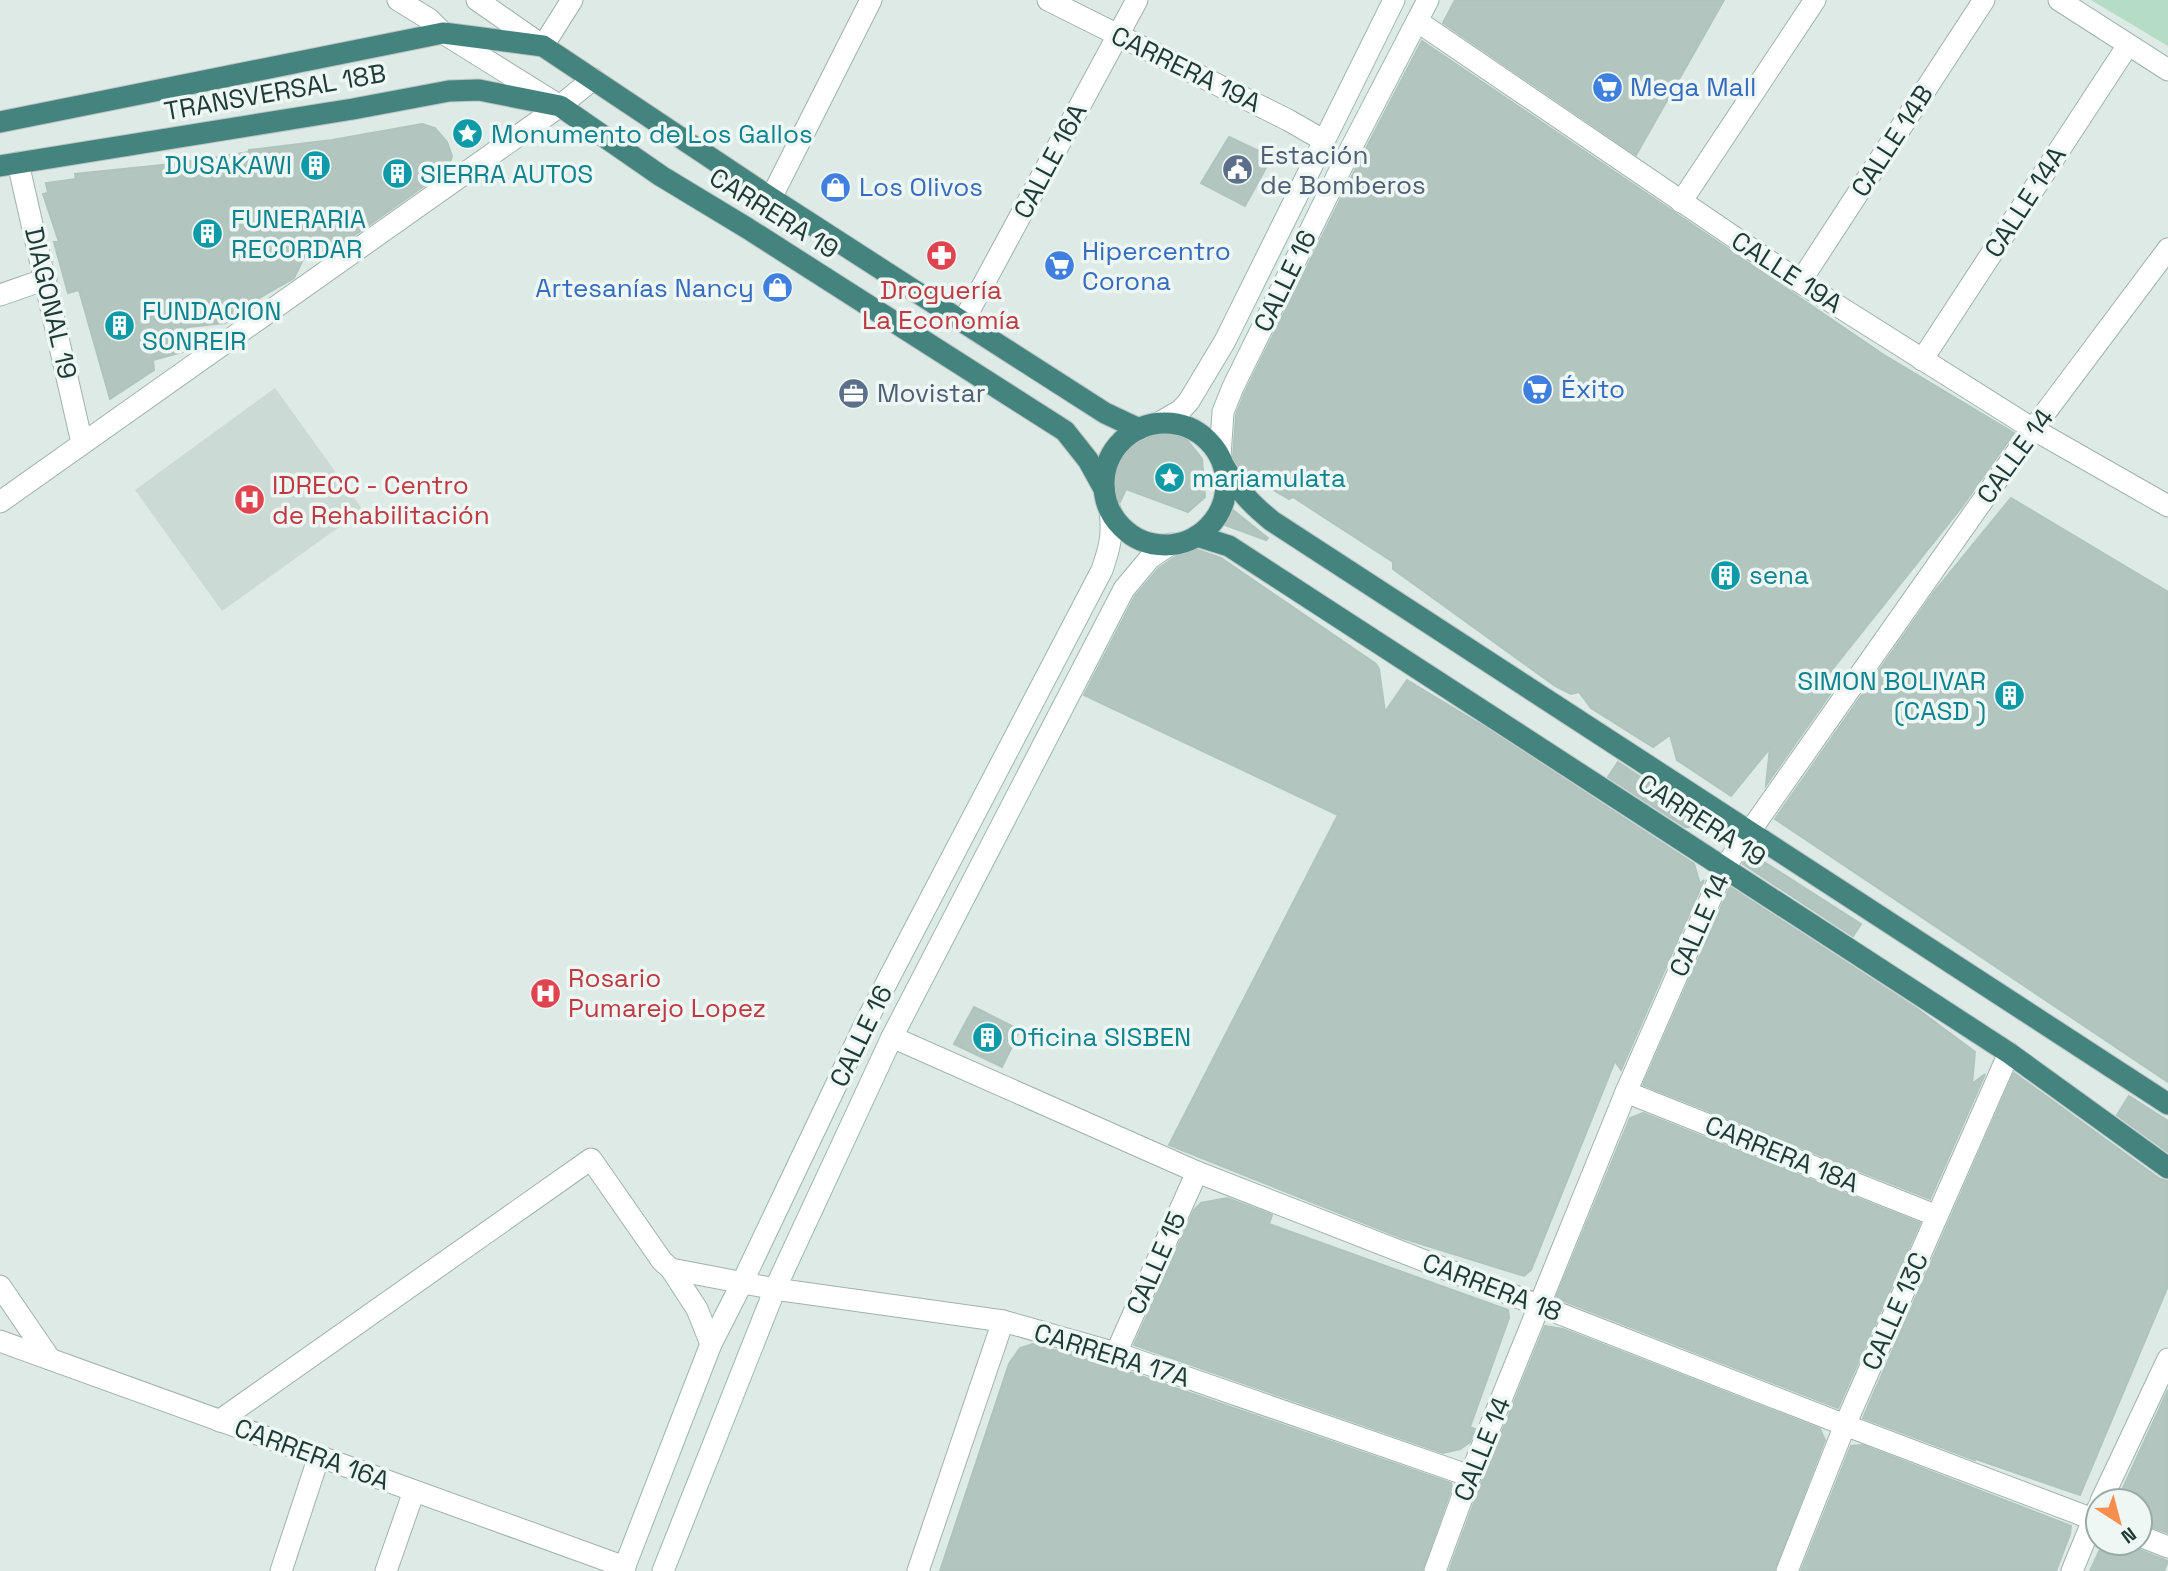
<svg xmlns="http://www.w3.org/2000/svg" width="2168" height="1571" font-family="'Space Grotesk',sans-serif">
<rect width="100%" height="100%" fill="#ddeae6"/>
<path fill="#ccdad5" d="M275,388L363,510L222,611L135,490Z"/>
<path fill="#b5ddc5" d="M2091,0H2168V46Z"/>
<g fill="#b3c5bf" stroke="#b0c4be" stroke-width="2">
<path d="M1455,0H1724L1636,155L1443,23Z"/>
<path d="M1422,41L1884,355L2014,433L1961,508L1823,681L1833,690L1766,785L1770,748L1731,796L1677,760L1670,735L1653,747L1591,708L1579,692L1571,694L1555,686L1393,569V562L1293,497L1289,499L1248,475L1241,469L1243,465L1240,468L1233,457L1236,415L1245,392L1360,160Z"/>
<path d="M422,124L435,128L447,142L452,156L448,169L321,259L313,239L294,278L261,297L225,323L188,327L190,350L153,360L154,370L110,399L79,290L68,293L54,242H59L43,194L48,193L46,183L76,179L75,174L172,164L249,152V150L332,140Z"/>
<path d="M1229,137L1272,157L1245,206L1201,183Z"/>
<path d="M1170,432L1187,440L1202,459L1205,497L1188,512L1126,489L1120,502L1113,498L1117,489L1109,472L1110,467L1119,449L1130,439L1141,442L1147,439L1151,433L1160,436Z"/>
<path d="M2011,498L2168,592V1082L1775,819L1934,592Z"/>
<path d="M1222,507H1229L1268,538L1266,540L1214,521Z"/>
<path d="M1183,547L1192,548L1221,558L1376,664L1379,669L1385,712L1407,680L1483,726L1694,864L1700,884L1704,880L1621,1070L1615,1061L1531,1270L1524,1276L1402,1238L1169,1145L1338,815L1084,695L1135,596L1159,568L1178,555Z"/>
<path d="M1618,762L1666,794L1718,828L1685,827L1608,777Z"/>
<path d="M1750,853L1861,924L1853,936L1743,864Z"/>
<path d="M1730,887L1916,1008L1975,1052L1972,1084L1985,1074L1930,1199L1643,1085Z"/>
<path d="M974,1007L1020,1030L1002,1067L954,1044Z"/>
<path d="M2014,1073L2160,1179L2168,1181V1286L2080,1495L1976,1459L1975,1460L1863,1418Z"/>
<path d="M2129,1096L2168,1121V1152L2117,1115Z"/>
<path d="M1643,1113L1920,1223L1838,1408L1556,1298L1630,1118Z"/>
<path d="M1227,1198L1272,1215L1269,1224L1508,1310L1509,1318L1470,1427L1475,1429L1470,1442L1460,1449L1443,1453L1134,1345L1194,1210L1201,1203Z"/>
<path d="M1545,1326L1563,1329L1820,1429L1825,1440L1774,1571H1449L1482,1481Z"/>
<path d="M1033,1344L1112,1366L1451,1483L1452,1487L1422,1571H940L1009,1364L1020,1348Z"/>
<path d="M2168,1390V1533L2140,1523V1501H2117Z"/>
<path d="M1862,1445L2071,1526L2070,1534L2056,1571H1801L1851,1446Z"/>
<path d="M2103,1543H2129L2135,1548L2168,1561L2164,1571H2090Z"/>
</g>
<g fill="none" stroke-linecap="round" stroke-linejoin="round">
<defs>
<g id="minor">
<path d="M1048,0L1288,120L1323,140"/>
<path d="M2059,0L2168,70"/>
<path d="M1417,21L1800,282L2033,429L2168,506"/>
<path d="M543,46L572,0"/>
<path d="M18,163L82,443"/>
<path d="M771,198L871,0"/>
<path d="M1681,202L1815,0"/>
<path d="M1800,282L1984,0"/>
<path d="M0,295L46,279"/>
<path d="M963,322L1137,0"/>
<path d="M1922,360L2128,45"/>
<path d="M0,502L560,106L593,79"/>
<path d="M892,1037L1197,1172L1845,1425L2098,1521"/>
<path d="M1626,1092L1937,1216"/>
<path d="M0,1286L50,1359"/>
<path d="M0,1341L625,1567"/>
<path d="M1116,1353L1197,1172"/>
<path d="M219,1421L591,1159L662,1261L671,1269L775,1289L1003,1321L1116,1353L1470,1476"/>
<path d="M2101,1501L2168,1359"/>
<path d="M2140,1536L2168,1547"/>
<path d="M281,1571L319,1456"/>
<path d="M386,1571L414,1491"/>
<path d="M918,1571L1003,1321"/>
<path d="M1435,1571L1470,1476L1626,1092L1724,868L2033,429L2168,249"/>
<path d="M1787,1571L1845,1425L2009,1053"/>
<path d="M2072,1571L2098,1508"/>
</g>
<g id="tertiary">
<path d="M398,0L429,19L443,33L560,106"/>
<path d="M477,0L543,46"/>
</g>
<g id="secondary">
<path d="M1159,423L1181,410L1189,401L1225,341L1394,0"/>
<path d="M1220,456L1223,412L1233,387L1348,154L1428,0"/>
<path d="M671,1269L697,1309L711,1344"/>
<path d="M623,1571L711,1344L742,1283L866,1022L1102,570C1110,547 1113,534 1110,510"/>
<path d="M663,1571L775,1289L892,1037L1124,589L1150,558L1171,544"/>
</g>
<g id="trunk">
<path d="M0,122L443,33L543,46L771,198L963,322L1105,413L1139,429"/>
<path d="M0,166L353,109L449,91L479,90L560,106L661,176L747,228L1065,431L1088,460L1104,489"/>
<circle cx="1165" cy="484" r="61"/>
<path d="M1224,466C1238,490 1251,504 1272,521L2168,1104"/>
<path d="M1197,536L1229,546L2009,1053L2168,1168"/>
</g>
</defs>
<use href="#minor" stroke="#a0b2ae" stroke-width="23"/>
<use href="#tertiary" stroke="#a0b2ae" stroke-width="23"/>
<use href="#secondary" stroke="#9cb6b0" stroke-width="23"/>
<use href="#trunk" stroke="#bcc4c3" stroke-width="23"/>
<use href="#minor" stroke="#fff" stroke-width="21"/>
<use href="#tertiary" stroke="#fff" stroke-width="21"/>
<use href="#secondary" stroke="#fff" stroke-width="21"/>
<use href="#trunk" stroke="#44847e" stroke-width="21"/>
</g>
<defs>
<symbol id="supermarket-disc" viewBox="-11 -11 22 22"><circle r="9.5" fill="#3f7fe0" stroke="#eef7f3"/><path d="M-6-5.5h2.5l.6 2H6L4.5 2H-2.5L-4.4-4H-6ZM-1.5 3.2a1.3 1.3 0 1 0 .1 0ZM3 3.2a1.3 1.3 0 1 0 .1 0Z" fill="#fff"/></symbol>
<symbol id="sight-disc" viewBox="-11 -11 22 22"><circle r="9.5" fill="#0f9aa8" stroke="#eef7f3"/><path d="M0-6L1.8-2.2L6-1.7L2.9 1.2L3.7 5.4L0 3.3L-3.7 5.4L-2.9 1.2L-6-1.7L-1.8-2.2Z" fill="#fff"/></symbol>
<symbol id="building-disc" viewBox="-11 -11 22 22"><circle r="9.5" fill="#0f9aa8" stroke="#eef7f3"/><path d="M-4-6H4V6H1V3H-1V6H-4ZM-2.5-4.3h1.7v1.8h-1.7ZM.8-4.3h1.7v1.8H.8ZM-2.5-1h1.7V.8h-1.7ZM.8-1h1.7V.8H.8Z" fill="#fff"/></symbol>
<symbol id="civic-disc" viewBox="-11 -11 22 22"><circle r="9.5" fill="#5c6f8a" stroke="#eef7f3"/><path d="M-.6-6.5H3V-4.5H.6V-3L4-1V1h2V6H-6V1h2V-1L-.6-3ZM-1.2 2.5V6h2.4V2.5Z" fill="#fff"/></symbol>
<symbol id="shop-disc" viewBox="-11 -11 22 22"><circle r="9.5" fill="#3f7fe0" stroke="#eef7f3"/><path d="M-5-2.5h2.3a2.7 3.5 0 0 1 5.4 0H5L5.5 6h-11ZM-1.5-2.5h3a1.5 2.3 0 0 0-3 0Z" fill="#fff"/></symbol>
<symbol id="pharmacy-disc" viewBox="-11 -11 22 22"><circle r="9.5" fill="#e0444e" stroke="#eef7f3"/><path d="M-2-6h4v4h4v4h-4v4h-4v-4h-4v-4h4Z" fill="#fff"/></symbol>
<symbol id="office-disc" viewBox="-11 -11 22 22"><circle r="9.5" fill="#5c6f8a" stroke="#eef7f3"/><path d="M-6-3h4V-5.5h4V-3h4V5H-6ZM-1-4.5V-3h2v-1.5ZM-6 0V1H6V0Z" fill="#fff"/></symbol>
<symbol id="hospital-disc" viewBox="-11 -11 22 22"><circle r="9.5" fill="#e0444e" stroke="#eef7f3"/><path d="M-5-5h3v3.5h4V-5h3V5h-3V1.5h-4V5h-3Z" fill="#fff"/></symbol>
</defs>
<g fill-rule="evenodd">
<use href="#supermarket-disc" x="1590" y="70" width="35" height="35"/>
<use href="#sight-disc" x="450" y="116" width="35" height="35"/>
<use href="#building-disc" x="298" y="148" width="35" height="35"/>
<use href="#civic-disc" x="1220" y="152" width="35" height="35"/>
<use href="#building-disc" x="380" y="156" width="35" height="35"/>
<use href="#shop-disc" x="818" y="170" width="35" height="35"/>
<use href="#building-disc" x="190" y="216" width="35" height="35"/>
<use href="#pharmacy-disc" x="924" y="238" width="35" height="35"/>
<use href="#supermarket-disc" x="1042" y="248" width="35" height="35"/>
<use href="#shop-disc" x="760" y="270" width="35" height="35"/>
<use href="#building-disc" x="102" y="308" width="35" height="35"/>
<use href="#supermarket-disc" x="1520" y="372" width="35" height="35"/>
<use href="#office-disc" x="836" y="376" width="35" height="35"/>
<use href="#sight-disc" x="1152" y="460" width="35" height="35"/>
<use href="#hospital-disc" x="232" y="482" width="35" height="35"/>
<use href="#building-disc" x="1708" y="558" width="35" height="35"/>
<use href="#building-disc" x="1992" y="678" width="35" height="35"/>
<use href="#hospital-disc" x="528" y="976" width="35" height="35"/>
<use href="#building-disc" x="970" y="1020" width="35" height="35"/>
</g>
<g text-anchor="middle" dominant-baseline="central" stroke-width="7" stroke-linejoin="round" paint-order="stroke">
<g font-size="26" fill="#1e3a36" stroke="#eef7f3">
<text transform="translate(1186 69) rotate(26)">CARRERA 19A</text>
<text transform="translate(275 92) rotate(-10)">TRANSVERSAL 18B</text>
<text transform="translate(1892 141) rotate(-57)">CALLE 14B</text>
<text transform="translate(1050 161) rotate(-62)">CALLE 16A</text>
<text transform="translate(2025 202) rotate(-57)">CALLE 14A</text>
<text transform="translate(774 213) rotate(32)">CARRERA 19</text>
<text transform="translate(1787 272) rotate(33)">CALLE 19A</text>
<text transform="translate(1285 281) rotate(-64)">CALLE 16</text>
<text transform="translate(51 303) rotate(77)">DIAGONAL 19</text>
<text transform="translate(2015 456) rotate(-54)">CALLE 14</text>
<text transform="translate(1702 820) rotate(33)">CARRERA 19</text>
<text transform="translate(1699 925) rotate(-66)">CALLE 14</text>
<text transform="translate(861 1036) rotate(-64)">CALLE 16</text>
<text transform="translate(1782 1154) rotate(22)">CARRERA 18A</text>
<text transform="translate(1156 1263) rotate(-66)">CALLE 15</text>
<text transform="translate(1492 1287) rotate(21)">CARRERA 18</text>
<text transform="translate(1895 1311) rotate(-66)">CALLE 13C</text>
<text transform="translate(1112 1355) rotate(17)">CARRERA 17A</text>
<text transform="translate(1482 1449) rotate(-68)">CALLE 14</text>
<text transform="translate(312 1454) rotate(20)">CARRERA 16A</text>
</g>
<g font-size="26" fill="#366cbe" stroke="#eef7f3" text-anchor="start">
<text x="1630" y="87">Mega Mall</text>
<text x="859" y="187">Los Olivos</text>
<text x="1082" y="251">Hipercentro<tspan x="1082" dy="30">Corona</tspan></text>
<text x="754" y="288" text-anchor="end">Artesanías Nancy</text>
<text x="1561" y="389">Éxito</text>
</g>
<g font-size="26" fill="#0d838f" stroke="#eef7f3" text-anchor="start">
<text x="491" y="134">Monumento de Los Gallos</text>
<text x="292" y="165" text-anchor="end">DUSAKAWI</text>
<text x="420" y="174">SIERRA AUTOS</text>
<text x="231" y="219">FUNERARIA<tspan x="231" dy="30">RECORDAR</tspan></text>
<text x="142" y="311">FUNDACION<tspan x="142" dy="30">SONREIR</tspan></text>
<text x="1192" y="478">mariamulata</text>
<text x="1749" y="575">sena</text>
<text x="1986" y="681" text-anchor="end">SIMON BOLIVAR<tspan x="1986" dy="30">(CASD )</tspan></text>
<text x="1010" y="1037">Oficina SISBEN</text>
</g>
<g font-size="26" fill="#4e5e75" stroke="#eef7f3" text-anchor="start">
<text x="1260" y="155">Estación<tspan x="1260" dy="30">de Bomberos</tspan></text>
<text x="877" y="393">Movistar</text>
</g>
<g font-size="26" fill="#be3a42" stroke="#eef7f3" text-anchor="start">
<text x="941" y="290" text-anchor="middle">Droguería<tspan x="941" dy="30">La Economía</tspan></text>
<text x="272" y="485">IDRECC - Centro<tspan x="272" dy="30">de Rehabilitación</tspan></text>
<text x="568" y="978">Rosario<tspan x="568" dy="30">Pumarejo Lopez</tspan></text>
</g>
</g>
<g transform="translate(2119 1522) rotate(144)"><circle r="33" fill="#eef7f3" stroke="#9baba7" stroke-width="2"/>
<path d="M0-5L12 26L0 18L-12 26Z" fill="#f88e4e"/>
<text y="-10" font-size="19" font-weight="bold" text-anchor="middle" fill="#1e3a36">N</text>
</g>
</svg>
